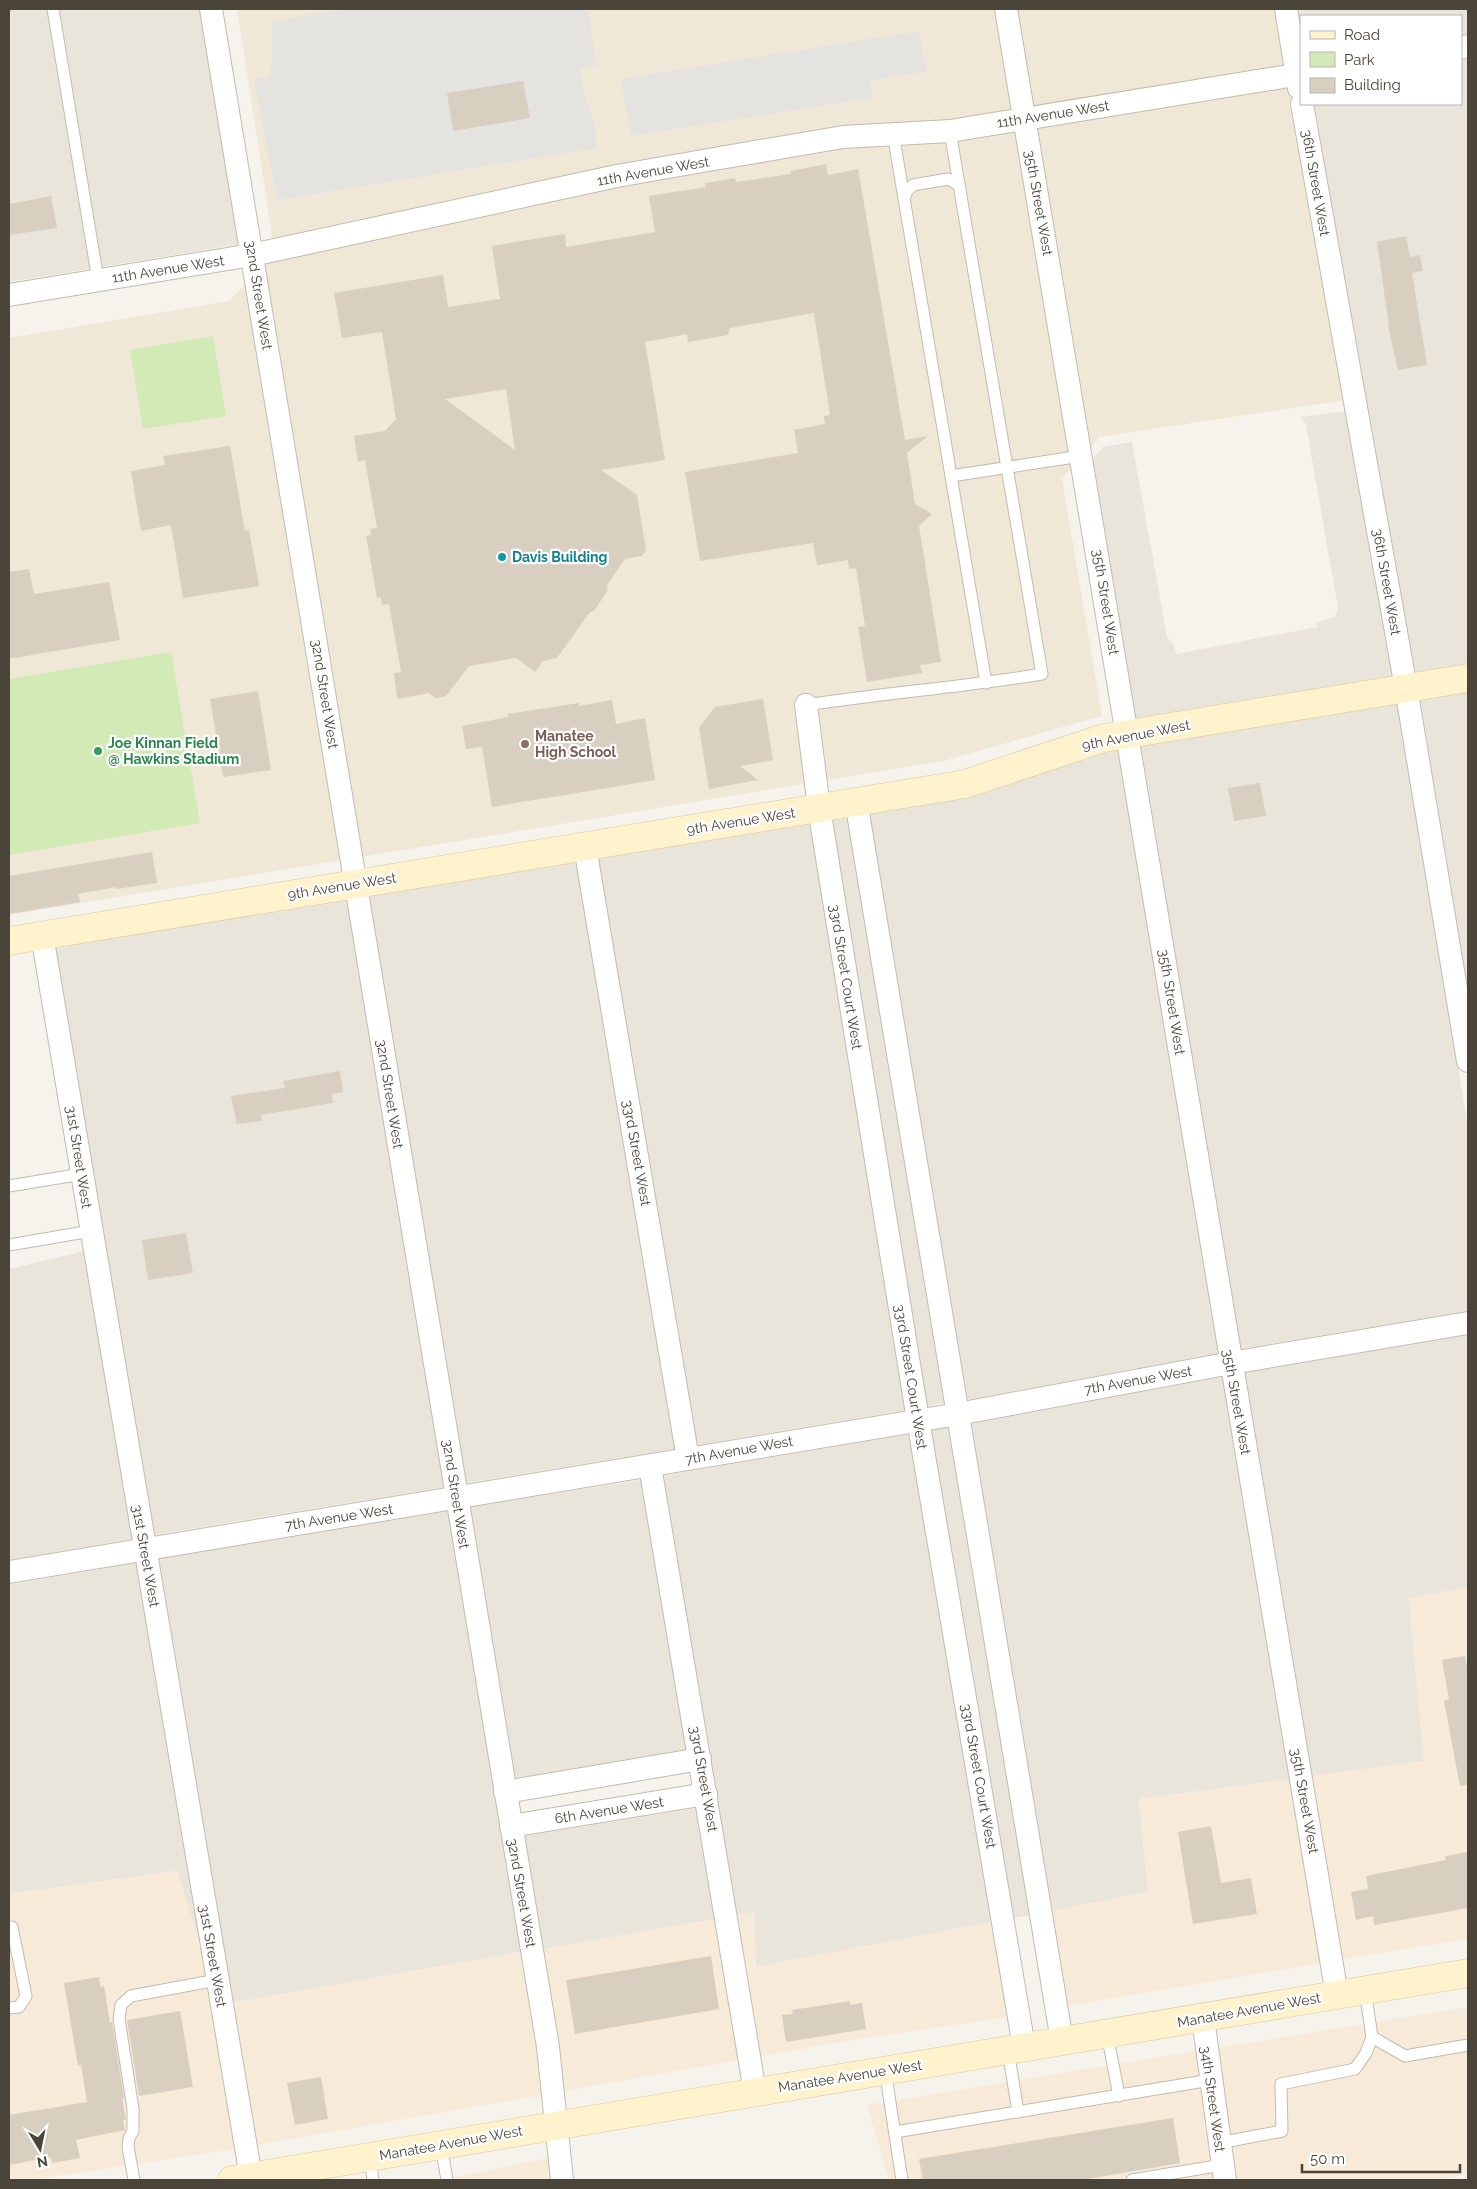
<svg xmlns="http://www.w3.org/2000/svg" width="1477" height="2189" font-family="Raleway,sans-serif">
<rect width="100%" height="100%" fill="#f6f3ec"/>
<g fill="#eae5da">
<path d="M9,9H200L240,244L9,282Z"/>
<path d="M1297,9H1468V34L1461,35V16H1301V33Z"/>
<path d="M1468,59V666L1414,674L1313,104H1461V60Z"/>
<path d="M1346,411L1393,678L1136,720L1093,459L1103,447L1132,442L1167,637L1174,645L1176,654L1317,627V622L1335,617L1338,608L1306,425L1301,417Z"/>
<path d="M1468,690V995L1419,698Z"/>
<path d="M1397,702L1468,1127V1311L1239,1349L1141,744Z"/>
<path d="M1119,748L1218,1353L966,1400L869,812Z"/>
<path d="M847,815L945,1403L927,1406L832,818Z"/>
<path d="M810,822L906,1410L697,1445L598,857Z"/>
<path d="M576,861L675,1449L465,1483L368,894Z"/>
<path d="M347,898L444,1487L153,1535L55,949L182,925Z"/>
<path d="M84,1251L132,1539L9,1560V1269Z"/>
<path d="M1468,1335V1587L1409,1599L1424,1761L1311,1776L1243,1373Z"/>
<path d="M1222,1377L1290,1779L1139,1799L1148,1892L1051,1911L971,1424Z"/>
<path d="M949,1427L1030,1915L1013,1918L931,1430Z"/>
<path d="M910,1434L992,1922L756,1967L754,1912L737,1915L663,1476Z"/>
<path d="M641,1480L688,1749L514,1778L469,1507Z"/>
<path d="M448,1511L521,1952L232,2003L157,1559Z"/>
<path d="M136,1563L201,1948L177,1871L9,1894V1585Z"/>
<path d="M698,1808L716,1919L543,1949L524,1836Z"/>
</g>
<g fill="#f7ead8">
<path d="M1468,1587V1939L1342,1959L1311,1776L1424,1761L1409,1598Z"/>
<path d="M1290,1779L1321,1963L1067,2006L1051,1911L1148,1892L1139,1799Z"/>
<path d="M177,1871L201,1948L235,2149L30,2180H9V1894Z"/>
<path d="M754,1912L756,1967L992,1922L1008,2017L853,2040L760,2056L737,1915Z"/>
<path d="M716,1919L739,2060L563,2091L543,1949Z"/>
<path d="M521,1952L537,2048L542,2095L257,2145L232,2003Z"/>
<path d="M1468,2007V2174L1435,2180H1236L1217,2048Z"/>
<path d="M1196,2051L1214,2180H889L867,2105Z"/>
<path d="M548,2158L551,2180H442Z"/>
</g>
<path fill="#efe8d6" d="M237,9H1275L1346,400L1099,437L1062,479L1102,716L943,761L9,915V338L229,301L275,254Z"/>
<g fill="#d2eab5">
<path d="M213,336L226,416L143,429L130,350Z"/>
<path d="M171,652L200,823L9,855V679Z"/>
</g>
<g fill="#e5e3e0">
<path d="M346,9H588L597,65L580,68L583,87L595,127L597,148L277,200L254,79L271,76L272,21Z"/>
<path d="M919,31L926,71L870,81L872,98L631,136L621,79Z"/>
</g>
<g fill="#d8cfc1" fill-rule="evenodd">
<path d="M523,81L530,118L453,131L447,93Z"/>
<path d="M826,164L828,175L858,169L905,440L928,436L907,453L915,504L932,514L919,526L941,662L920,665L922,673L867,682L858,627L865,626L856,568L849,569L848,560L817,565L813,543L700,561L685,472L798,453L794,430L825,424L824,416L830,415L814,313L730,328L728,335L688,342L687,334L645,342L665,460L601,470L637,495L646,550L642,556L625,559L607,585L608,590L594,611L590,612L557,658L543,661L535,672L516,658L469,666L446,696L436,698L429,693L397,699L394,673L401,672L389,604L382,605L381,597L377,598L366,536L371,535L370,529L377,528L365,460L358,462L354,436L385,431L396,419L382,332L342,338L334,293L443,275L448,307L500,299L492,246L565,234L566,247L655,232L649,196L706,187L705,183L735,178L736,182L791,174V171ZM506,389L515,450L445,399Z"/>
<path d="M51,196L57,228L9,235V204Z"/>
<path d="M1406,236L1410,257L1420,255L1423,271L1412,273L1427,365L1398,370L1388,326H1389L1377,242Z"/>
<path d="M230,446L245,531L249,530L259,586L183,598L171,525L141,531L131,471L165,465L163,456Z"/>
<path d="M29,569L34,594L109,582L120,640L9,659V572Z"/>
<path d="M258,691L271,770L223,777L210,699Z"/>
<path d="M763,699L773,760L740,766L758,780L709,789L699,728L715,707Z"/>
<path d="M612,700L616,724L645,718L655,780L492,807L482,747L466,749L462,726L508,717V714L579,703V706Z"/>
<path d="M1260,783L1266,816L1234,821L1228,788Z"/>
<path d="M152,852L157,883L116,889V887L78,894L80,902L9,914V876Z"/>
<path d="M340,1071L343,1092L332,1094L333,1103L261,1115L262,1121L237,1124L231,1096L285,1088L283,1081Z"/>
<path d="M186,1233L193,1273L148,1280L142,1240Z"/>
<path d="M1465,1656L1468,1671V1785L1460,1786L1444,1701L1449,1699L1442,1660Z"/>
<path d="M1211,1826L1221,1883L1251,1878L1257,1914L1193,1924L1178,1832Z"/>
<path d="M1468,1852V1908L1374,1925L1373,1916L1356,1920L1351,1892L1368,1889L1366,1876L1446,1860L1445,1856Z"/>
<path d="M711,1956L719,2009L575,2034L566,1980Z"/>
<path d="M99,1977L101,1987L104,1986L110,2023L112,2022L124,2098L122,2099L126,2119L123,2121L125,2130L76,2140L80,2158L52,2163L51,2157L9,2165V2115L87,2102L81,2065L78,2066L64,1983Z"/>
<path d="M850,2001V2005L862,2003L866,2029L786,2042L782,2015L793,2014L792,2010Z"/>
<path d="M180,2011L193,2087L139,2096L127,2020Z"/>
<path d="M321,2077L328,2119L295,2125L287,2083Z"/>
<path d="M1173,2118L1180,2163L1082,2180H923L919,2159Z"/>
</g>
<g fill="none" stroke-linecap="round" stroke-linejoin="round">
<defs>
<g id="lane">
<path d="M53,9L98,280"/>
<path d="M893,133L986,683"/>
<path d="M904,199L907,191L913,185L948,179L959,185"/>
<path d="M951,476L1081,456"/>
<path d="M806,705C885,693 964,687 1042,674L950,131"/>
<path d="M9,1186L82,1174"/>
<path d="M9,1245L91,1231"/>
<path d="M9,2008L19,2007L26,1996L12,1927"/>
<path d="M1107,2033L1119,2096"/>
<path d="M1372,2037L1405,2056L1468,2045"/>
<path d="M1008,2050L1018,2112"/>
<path d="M885,2070L902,2180"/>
<path d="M895,2132L1211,2080"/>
<path d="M1219,2143L1282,2131L1281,2084L1355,2069L1366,2053L1372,2037L1365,1990"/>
<path d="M441,2145L447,2180"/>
<path d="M370,2157L373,2180"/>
<path d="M134,2180L128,2147L129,2138L133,2131V2109L119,2019L121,2005L131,1996L217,1980"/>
<path d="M1132,2180L1222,2165"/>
</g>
<g id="street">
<path d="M211,9L548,2047L562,2180"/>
<path d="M1006,9L1337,1995"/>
<path d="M1286,9L1299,88"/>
<path d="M1461,48L1468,46"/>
<path d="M1302,104L1406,688L1468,1061"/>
<path d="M9,295L252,255L617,176L714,159L843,137L950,131L1301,74"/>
<path d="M806,705L819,808L918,1420L1024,2047"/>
<path d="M856,801L1062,2041"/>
<path d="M585,847L688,1459"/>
<path d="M42,935L251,2177"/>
<path d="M650,1466L755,2092"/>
<path d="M9,1572L958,1414L1231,1363L1468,1323"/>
<path d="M505,1792L700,1759"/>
<path d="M511,1826L706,1794"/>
<path d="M1203,2018L1225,2180"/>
</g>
<g id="secondary">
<path d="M9,941L965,784L1104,738L1468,678"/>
<path d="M232,2180L1468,1973"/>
</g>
</defs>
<use href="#lane" stroke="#c2bbae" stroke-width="13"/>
<use href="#street" stroke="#c2bbae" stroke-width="24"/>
<use href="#secondary" stroke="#d6c79b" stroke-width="29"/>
<use href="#lane" stroke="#fff" stroke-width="11"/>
<use href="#street" stroke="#fff" stroke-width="22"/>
<use href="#secondary" stroke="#fff3cd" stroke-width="28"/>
</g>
<circle fill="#0f9aa8" stroke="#fff" stroke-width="2" cx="502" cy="557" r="5"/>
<circle fill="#8d6e63" stroke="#fff" stroke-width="2" cx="525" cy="744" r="5"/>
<circle fill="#2e9e5b" stroke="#fff" stroke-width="2" cx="98" cy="751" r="5"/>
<g text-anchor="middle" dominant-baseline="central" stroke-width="4.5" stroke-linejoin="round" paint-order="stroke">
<g font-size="14" fill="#4b4439" stroke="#fff">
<text transform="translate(1053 114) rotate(-9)">11th Avenue West</text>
<text transform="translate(653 171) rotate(-10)">11th Avenue West</text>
<text transform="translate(1316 183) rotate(80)">36th Street West</text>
<text transform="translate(1039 203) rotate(80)">35th Street West</text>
<text transform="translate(168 269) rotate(-9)">11th Avenue West</text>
<text transform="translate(259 295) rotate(81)">32nd Street West</text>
<text transform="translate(1387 582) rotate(80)">36th Street West</text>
<text transform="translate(1106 602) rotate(81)">35th Street West</text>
<text transform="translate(325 694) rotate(81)">32nd Street West</text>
<text transform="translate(1136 735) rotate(-11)">9th Avenue West</text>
<text transform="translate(741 821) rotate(-9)">9th Avenue West</text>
<text transform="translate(342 886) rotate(-9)">9th Avenue West</text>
<text transform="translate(846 977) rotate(81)">33rd Street Court West</text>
<text transform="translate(1172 1002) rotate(81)">35th Street West</text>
<text transform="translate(390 1094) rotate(81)">32nd Street West</text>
<text transform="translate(637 1153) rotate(80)">33rd Street West</text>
<text transform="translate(79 1157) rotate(81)">31st Street West</text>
<text transform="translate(911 1377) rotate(81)">33rd Street Court West</text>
<text transform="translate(1138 1380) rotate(-10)">7th Avenue West</text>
<text transform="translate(1237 1402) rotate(80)">35th Street West</text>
<text transform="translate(739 1450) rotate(-10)">7th Avenue West</text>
<text transform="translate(456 1494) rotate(81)">32nd Street West</text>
<text transform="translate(339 1517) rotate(-9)">7th Avenue West</text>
<text transform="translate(146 1556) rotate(80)">31st Street West</text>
<text transform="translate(979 1776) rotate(80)">33rd Street Court West</text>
<text transform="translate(704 1779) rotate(80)">33rd Street West</text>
<text transform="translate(1305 1801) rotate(80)">35th Street West</text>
<text transform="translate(609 1810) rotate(-9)">6th Avenue West</text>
<text transform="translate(522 1893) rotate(80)">32nd Street West</text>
<text transform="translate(213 1956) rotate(80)">31st Street West</text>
<text transform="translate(1249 2010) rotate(-10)">Manatee Avenue West</text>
<text transform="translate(850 2076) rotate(-9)">Manatee Avenue West</text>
<text transform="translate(1213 2099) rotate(82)">34th Street West</text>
<text transform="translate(451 2143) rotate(-10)">Manatee Avenue West</text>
</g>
<g font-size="14" font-weight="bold" fill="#0d838f" stroke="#fff" text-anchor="start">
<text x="512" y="557">Davis Building</text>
</g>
<g font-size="14" font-weight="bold" fill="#785e54" stroke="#fff" text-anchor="start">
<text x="535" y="736">Manatee<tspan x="535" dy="16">High School</tspan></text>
</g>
<g font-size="14" font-weight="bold" fill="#27864d" stroke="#fff" text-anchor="start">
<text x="108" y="743">Joe Kinnan Field<tspan x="108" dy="16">@ Hawkins Stadium</tspan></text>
</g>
</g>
<rect width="1477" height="2189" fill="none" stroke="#4b4439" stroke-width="20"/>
<rect x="1300" y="15" width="162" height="90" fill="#ffffff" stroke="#b7b4b0"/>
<rect x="1310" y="31" width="25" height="8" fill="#fff3cd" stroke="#b7b4b0"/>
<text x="1344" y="40" font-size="15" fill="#4b4439">Road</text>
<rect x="1310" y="52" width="25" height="15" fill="#d2eab5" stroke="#b7b4b0"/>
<text x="1344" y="65" font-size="15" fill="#4b4439">Park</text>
<rect x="1310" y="78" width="25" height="15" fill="#d8cfc1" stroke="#b7b4b0"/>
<text x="1344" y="90" font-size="15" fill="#4b4439">Building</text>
<g transform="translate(40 2149) rotate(170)" stroke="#ffffff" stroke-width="4" paint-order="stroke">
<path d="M0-4L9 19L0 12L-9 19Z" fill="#4b4439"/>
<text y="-8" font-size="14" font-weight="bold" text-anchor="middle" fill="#4b4439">N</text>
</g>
<path d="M1302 2164v8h158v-8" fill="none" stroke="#4b4439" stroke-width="2.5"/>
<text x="1310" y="2164" font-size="15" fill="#4b4439" stroke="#ffffff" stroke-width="4" paint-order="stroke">50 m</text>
</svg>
